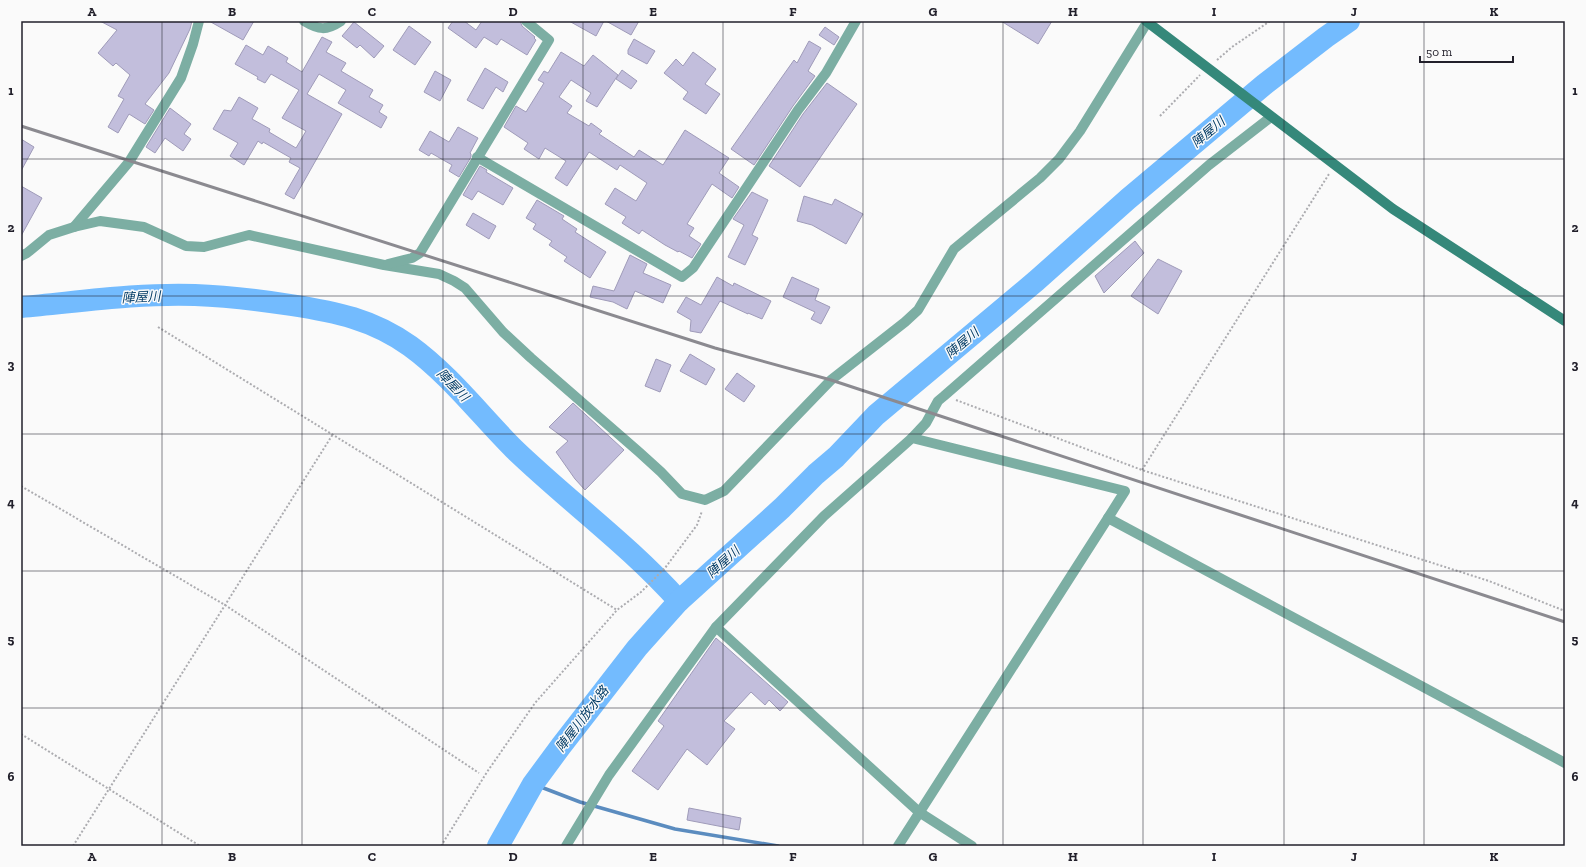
<svg xmlns="http://www.w3.org/2000/svg" width="1586" height="867" font-family="'Zilla Slab','Noto Sans JP',serif">
<rect width="100%" height="100%" fill="#fafafa"/>
<g fill="none" stroke-linecap="round" stroke-linejoin="round">
<path stroke="#5b8cbf" stroke-width="3.5" d="M533,784L580,802L675,829L778,846"/>
<g stroke="#73bbfe" stroke-width="22">
<path d="M21,307C78,302 137,293 195,295C226,296 259,300 291,305C336,312 372,319 410,346C450,375 480,415 514,449C568,501 629,545 679,601"/>
<path d="M498,846L533,784L561,746L637,648L679,601L782,508L816,474L836,457L876,415L1036,281L1128,199L1265,84L1326,37L1349,21"/>
</g>
</g>
<g fill="#c2bedc" stroke="#9f9bb9">
<path d="M100,21H192L190,29L169,73L145,104L154,110L145,124L129,114L118,133L108,127L124,99L118,96L130,75L116,63L113,66L98,53L117,30Z"/>
<path d="M209,21H254L243,40Z"/>
<path d="M453,21H464L476,30L482,21H520L522,26L535,37L534,38L536,40L527,55L501,39L497,45L484,37L476,48L448,28Z"/>
<path d="M569,21H604L596,36Z"/>
<path d="M606,21H639L631,35Z"/>
<path d="M1001,21H1052L1038,44Z"/>
<path d="M354,22L384,46L374,58L360,45L357,48L342,36Z"/>
<path d="M409,26L431,42L415,65L393,50Z"/>
<path d="M825,27L839,37L834,45L819,35Z"/>
<path d="M322,37L332,42L326,52L346,63L341,71L373,90L369,97L383,105L379,112L387,117L381,128L338,103L346,90L319,74L307,94L342,114L294,199L285,194L300,168L289,162L291,158L263,142L262,144L258,141L244,165L230,156L238,143L213,129L224,110L231,111L239,97L258,108L252,119L270,129L269,132L296,148L306,131L282,118L299,90L271,74L265,83L257,79L258,77L235,64L246,45L263,55L268,46L288,58L286,62L302,72Z"/>
<path d="M634,39L655,51L647,64L628,54V50Z"/>
<path d="M809,41L821,48L808,71L815,76L793,106L754,165L731,149L794,60L797,63Z"/>
<path d="M561,52L584,66L593,55L618,75L597,107L586,101L591,93L571,80L559,97L572,106L567,113L589,126L591,123L602,131L599,134L634,157L639,150L663,165L685,130L729,158L719,173L739,187L732,198L712,184L687,224L694,228L689,236L701,244L692,258L679,251L678,252L665,245L642,230L639,234L622,223L626,217L605,204L615,188L636,201L647,183L620,165L617,170L589,152L567,186L555,178L566,161L545,148L539,159L524,149L528,143L504,127L516,106L526,112L544,83L538,80L544,71L548,73Z"/>
<path d="M693,52L716,69L705,84L720,94L706,114L683,99L688,92L664,73L676,59L683,66Z"/>
<path d="M485,68L508,82L503,92L496,87L483,109L467,100Z"/>
<path d="M622,70L637,81L631,89L616,79Z"/>
<path d="M435,71L451,80L440,101L424,92Z"/>
<path d="M827,83L857,104L800,187L769,166L803,114Z"/>
<path d="M170,108L191,124L184,134L191,139L183,151L165,138L155,153L146,147Z"/>
<path d="M458,127L478,138L470,153L471,154V157L459,177L449,171L452,165L431,153L429,156L419,150L430,131L449,142Z"/>
<path d="M21,139L34,147L21,171Z"/>
<path d="M480,166L487,170L486,172L513,188L503,205L478,191L472,200L463,195Z"/>
<path d="M21,186L42,198L21,236Z"/>
<path d="M752,192L768,200L752,235L758,238L745,265L728,257L744,225L733,219Z"/>
<path d="M804,196L832,205L835,199L863,214L846,244L812,225L797,221Z"/>
<path d="M537,200L564,216L562,219L577,229L575,232L606,252L590,278L564,261L567,257L549,245L552,241L533,229L536,224L526,218Z"/>
<path d="M473,213L496,226L489,239L466,225Z"/>
<path d="M1135,241L1144,253L1104,293L1095,276Z"/>
<path d="M630,255L647,264L643,273L671,285L663,303L635,291L627,309L613,302L590,297L593,286L614,291Z"/>
<path d="M1158,259L1182,271L1158,314L1131,296Z"/>
<path d="M717,277L733,286L734,283L771,301L762,319L748,313V314L720,301L701,333L690,331L691,320L677,312L686,297L701,305Z"/>
<path d="M792,277L819,289L815,300L830,307L821,324L811,319L815,312L783,297Z"/>
<path d="M690,354L715,369L706,385L680,371Z"/>
<path d="M656,359L671,365L660,392L645,386Z"/>
<path d="M737,373L755,386L744,402L725,389Z"/>
<path d="M573,403L624,450L585,490L575,479L556,452L568,441L549,427Z"/>
<path d="M716,638L788,702L780,711L769,700L765,705L751,692L724,721L735,729L707,765L687,749L658,790L632,771L664,726L658,721Z"/>
<path d="M689,808L741,818L739,830L687,820Z"/>
</g>
<g fill="none" stroke-linecap="round" stroke-linejoin="round">
<g stroke="#acacb0" stroke-width="2" stroke-dasharray="2 2" stroke-linecap="butt">
<path d="M1217,60L1232,47L1270,21"/>
<path d="M1160,116L1200,75"/>
<path d="M158,327L617,610"/>
<path d="M956,400L1142,470L1489,581L1565,611"/>
<path d="M1142,470L1329,174"/>
<path d="M21,486L225,605L479,773"/>
<path d="M21,734L200,846"/>
<path d="M73,846L333,434"/>
<path d="M441,846L487,772L535,703L617,610L641,592L665,568L697,525L702,511"/>
</g>
<g stroke="#7caea3" stroke-width="10">
<path d="M304,21C319,30 326,31 341,21"/>
<path d="M477,157L682,277L693,268L798,110L826,73L856,21"/>
<path d="M74,227L129,162L181,78L193,44L199,21"/>
<path d="M21,256L27,253L49,235L74,227L100,221L144,227L186,246L204,247L249,235L384,265L439,274L454,281L465,288L503,332L531,358L639,452L661,472L682,494L705,500L724,491L831,380L905,322L918,310L954,249L1040,178L1059,159L1080,131L1148,21"/>
<path d="M388,264L412,258L420,253L549,40L526,21"/>
<path d="M912,438L926,423L938,401L944,396L1209,165L1271,117"/>
<path d="M716,627L919,812L972,846"/>
<path d="M566,846L609,775L716,627L824,516L912,438L1125,491L1108,518"/>
<path d="M898,846L1108,518L1565,763"/>
</g>
<path stroke="#35887a" stroke-width="10" d="M1146,21L1393,209L1565,321"/>
<path stroke="#8b8a90" stroke-width="3" d="M21,126L715,348L831,380L1565,622"/>
</g>
<path fill="none" stroke="#22202b" stroke-width="1" stroke-opacity="0.55" d="M162,21V846M302,21V846M443,21V846M583,21V846M723,21V846M863,21V846M1003,21V846M1143,21V846M1284,21V846M1424,21V846M21,159H1565M21,296H1565M21,434H1565M21,571H1565M21,708H1565"/>
<g text-anchor="middle" dominant-baseline="central" stroke-width="3" stroke-linejoin="round" paint-order="stroke">
<g font-size="13" font-style="italic" fill="#043d67" stroke="#fafafa">
<text transform="translate(1208 132) rotate(-40)">陣屋川</text>
<text transform="translate(141 297) rotate(-3)">陣屋川</text>
<text transform="translate(962 343) rotate(-40)">陣屋川</text>
<text transform="translate(453 385) rotate(46)">陣屋川</text>
<text transform="translate(723 562) rotate(-42)">陣屋川</text>
<text transform="translate(582 719) rotate(-53)">陣屋川放水路</text>
</g>
</g>
<rect width="1586" height="867" fill="none" stroke="#fafafa" stroke-width="44"/>
<path d="M1420 56v6h93v-6" fill="none" stroke="#22202b" stroke-width="2"/>
<text x="1426" y="56" font-size="12" fill="#22202b" stroke="#fafafa" stroke-width="3" paint-order="stroke">50 m</text>
<rect x="22" y="22" width="1542" height="823" fill="none" stroke="#22202b" stroke-width="1.5"/>
<g font-size="13" text-anchor="middle" font-weight="bold" fill="#22202b">
<text x="92" y="16">A</text>
<text x="232" y="16">B</text>
<text x="372" y="16">C</text>
<text x="513" y="16">D</text>
<text x="653" y="16">E</text>
<text x="793" y="16">F</text>
<text x="933" y="16">G</text>
<text x="1073" y="16">H</text>
<text x="1214" y="16">I</text>
<text x="1354" y="16">J</text>
<text x="1494" y="16">K</text>
<text x="11" y="95">1</text>
<text x="1575" y="95">1</text>
<text x="11" y="232">2</text>
<text x="1575" y="232">2</text>
<text x="11" y="369">3</text>
<text x="1575" y="369">3</text>
<text x="11" y="507">4</text>
<text x="1575" y="507">4</text>
<text x="11" y="644">5</text>
<text x="1575" y="644">5</text>
<text x="11" y="781">6</text>
<text x="1575" y="781">6</text>
<text x="92" y="861">A</text>
<text x="232" y="861">B</text>
<text x="372" y="861">C</text>
<text x="513" y="861">D</text>
<text x="653" y="861">E</text>
<text x="793" y="861">F</text>
<text x="933" y="861">G</text>
<text x="1073" y="861">H</text>
<text x="1214" y="861">I</text>
<text x="1354" y="861">J</text>
<text x="1494" y="861">K</text>
</g>
</svg>
